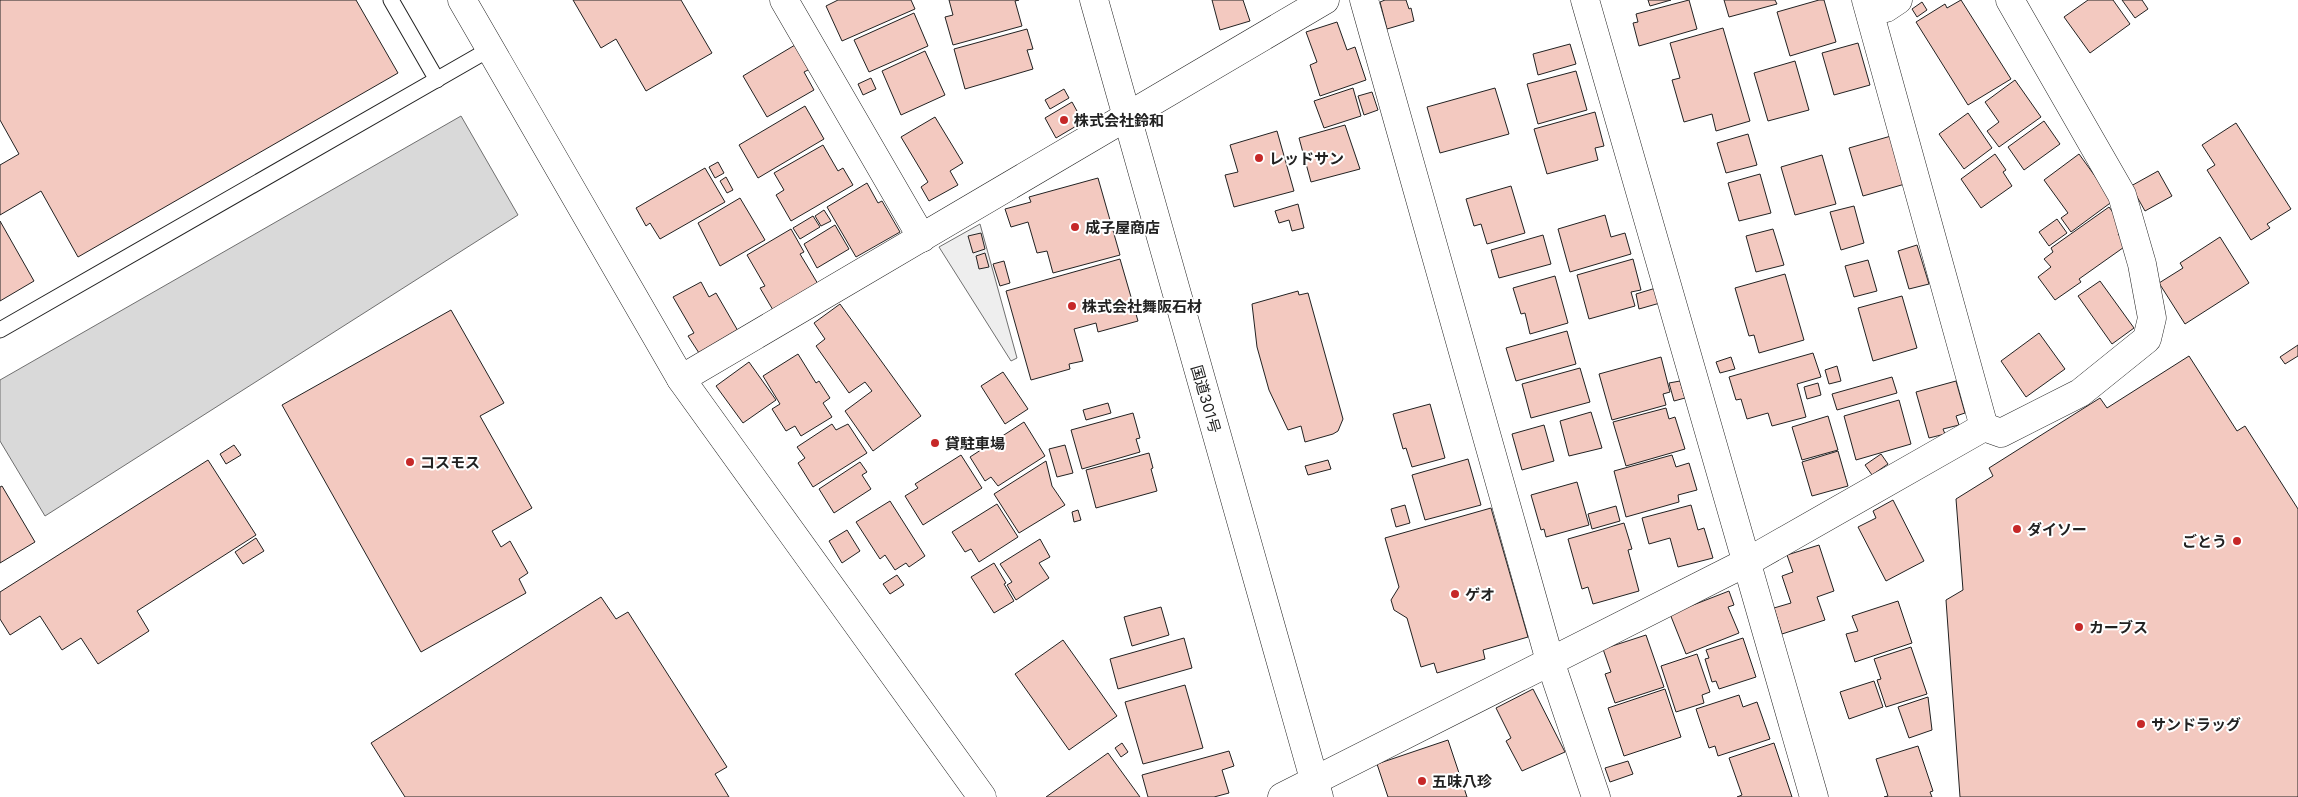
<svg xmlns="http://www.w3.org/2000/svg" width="2298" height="797" font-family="Inter,'Noto Sans JP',sans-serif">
<rect width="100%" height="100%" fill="#fff"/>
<path fill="#eee" stroke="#6f6f6f" d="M980,224L1017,358L1011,361L939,247Z"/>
<path fill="#d9d9d9" stroke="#6f6f6f" d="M461,116L518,215L45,516L0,441V380Z"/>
<g fill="#f3c9c0" stroke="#222">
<path d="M0,0H356L398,73L78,257L41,191L0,215V165L19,154L0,120Z"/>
<path d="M573,0H681L712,53L646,91L616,39L601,48Z"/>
<path d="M838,0H911L915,9L842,41L826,6Z"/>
<path d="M949,0H1019L1015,1L1022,26L953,45L945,17L953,15Z"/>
<path d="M1212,0H1243L1250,21L1220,30Z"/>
<path d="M1385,0H1406L1409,9L1411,8L1414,21L1387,29L1380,2Z"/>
<path d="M1648,0H1671L1650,6Z"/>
<path d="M1689,0L1697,29L1639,46L1633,23L1638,22L1636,14Z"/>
<path d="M1724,0H1775L1777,4L1729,17Z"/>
<path d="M1819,0H1824L1836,42L1790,56L1777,12Z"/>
<path d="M1961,0L2011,79L1968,105L1916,22L1945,4L1947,8Z"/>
<path d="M2088,0H2113L2130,24L2090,53L2064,17Z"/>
<path d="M2122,0H2142L2148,9L2135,18Z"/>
<path d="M1922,2L1927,10L1917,17L1912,9Z"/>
<path d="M914,13L928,46L869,72L854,40Z"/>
<path d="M1337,22L1347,50L1355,47L1366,80L1320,96L1310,65L1317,62L1306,32Z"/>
<path d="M1723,28L1750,121L1716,131L1712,114L1684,122L1672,80L1680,78L1670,43Z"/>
<path d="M1027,29L1033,49L1027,50L1033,69L965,89L954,49Z"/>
<path d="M1858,43L1870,85L1834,95L1822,53Z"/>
<path d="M1570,44L1576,64L1538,75L1533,54Z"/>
<path d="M795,45L810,69L804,72L814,90L767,117L743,76Z"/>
<path d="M925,51L945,95L901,115L882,71Z"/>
<path d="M1795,61L1809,110L1768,121L1754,73Z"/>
<path d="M1576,71L1587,110L1538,124L1527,84Z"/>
<path d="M871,78L876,89L863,95L858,84Z"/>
<path d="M2015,80L2041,117L1999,147L1987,131L1999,122L1985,102Z"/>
<path d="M1353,88L1361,116L1324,128L1314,101Z"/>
<path d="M1495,88L1509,134L1440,153L1427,107Z"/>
<path d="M1064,89L1069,98L1050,109L1045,100Z"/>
<path d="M1372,92L1378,110L1364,115L1358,96Z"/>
<path d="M1072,102L1083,122L1056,138L1045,118Z"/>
<path d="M805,106L824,139L758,178L739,145Z"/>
<path d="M1595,112L1604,146L1595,148L1598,160L1547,174L1534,129Z"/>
<path d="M1968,113L1992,148L1964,169L1939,134Z"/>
<path d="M935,117L963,163L950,171L958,185L929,201L921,187L928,182L901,137Z"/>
<path d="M2044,121L2060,144L2024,170L2008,147Z"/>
<path d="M2236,123L2291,209L2267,224L2270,228L2251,240L2207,170L2215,165L2202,145Z"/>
<path d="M1345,125L1360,169L1311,182L1299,138Z"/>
<path d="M1277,131L1294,191L1234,207L1225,175L1238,172L1230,145Z"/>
<path d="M1748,134L1757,165L1726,173L1717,143Z"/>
<path d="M1891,136L1905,184L1863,196L1849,148Z"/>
<path d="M823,145L838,171L843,168L853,185L791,221L776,195L784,190L774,173Z"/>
<path d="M1995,154L2006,170L2003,172L2012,186L1981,208L1961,179Z"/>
<path d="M2079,154L2113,201L2071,232L2061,218L2068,213L2044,180Z"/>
<path d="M1822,155L1836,204L1795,215L1781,167Z"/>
<path d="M718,162L724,173L715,178L709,167Z"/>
<path d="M705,168L725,202L660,239L650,223L646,226L636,208Z"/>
<path d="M2158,171L2172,196L2145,211L2131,186Z"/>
<path d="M1760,174L1771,213L1739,221L1728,183Z"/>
<path d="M726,177L733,190L727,193L720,181Z"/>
<path d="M1098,178L1120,255L1053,273L1047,251L1037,253L1028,222L1011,227L1005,209L1031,202L1029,197Z"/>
<path d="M867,183L878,203L882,201L900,232L856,257L827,207Z"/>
<path d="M1511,186L1525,233L1487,244L1481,224L1474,226L1466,199Z"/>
<path d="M740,198L765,240L720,266L698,223Z"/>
<path d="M1298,204L1304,228L1292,231L1289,220L1279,223L1275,211Z"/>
<path d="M1854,206L1864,243L1841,250L1830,212Z"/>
<path d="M2109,207L2125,229L2118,234L2127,245L2079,279L2081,282L2055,300L2038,277L2051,267L2044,259L2053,252L2051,248Z"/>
<path d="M824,210L831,221L821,226L815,216Z"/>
<path d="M1605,215L1611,237L1625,233L1631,254L1570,272L1558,229Z"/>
<path d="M813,216L820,227L800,239L793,228Z"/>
<path d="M2057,219L2067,233L2049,246L2039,232Z"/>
<path d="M0,221L34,281L0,301Z"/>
<path d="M835,225L849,249L817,268L804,244Z"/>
<path d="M791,229L804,252L800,254L818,284L773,310L760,288L765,286L747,255Z"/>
<path d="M1773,229L1784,265L1756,272L1746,236Z"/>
<path d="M981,233L985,249L973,253L968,236Z"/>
<path d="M1543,235L1551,264L1499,278L1491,250Z"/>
<path d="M2220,237L2249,283L2185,324L2159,283L2183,268L2180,263Z"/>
<path d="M1917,245L1929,284L1909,289L1898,251Z"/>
<path d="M985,253L989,267L979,269L976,256Z"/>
<path d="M1120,259L1138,321L1098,332L1096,323L1074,329L1083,361L1069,364L1070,369L1031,380L1006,291Z"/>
<path d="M1633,259L1641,290L1631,292L1635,306L1589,319L1577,275Z"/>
<path d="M1868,260L1877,291L1854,297L1845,266Z"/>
<path d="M1004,261L1010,283L1000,286L993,264Z"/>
<path d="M1785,274L1804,340L1759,353L1754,335L1749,336L1735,288Z"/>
<path d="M1555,276L1568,323L1530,334L1525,313L1521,314L1513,288Z"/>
<path d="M2100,281L2134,328L2112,344L2078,296Z"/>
<path d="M701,282L709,297L716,293L738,331L699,353L688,336L694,333L673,297Z"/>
<path d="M1656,288L1660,303L1639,309L1636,294Z"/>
<path d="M1298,291L1299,295L1308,293L1343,419L1338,431L1333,434L1305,442L1301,426L1288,430L1269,390L1257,347L1252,304Z"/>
<path d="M1902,296L1917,348L1873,361L1858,308Z"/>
<path d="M840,304L921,416L873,451L845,411L872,391L865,382L849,393L816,346L825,339L814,323Z"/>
<path d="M451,310L504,403L480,416L532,508L492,531L501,547L510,541L528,573L519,579L526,593L421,652L282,405Z"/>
<path d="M1567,331L1576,364L1516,381L1506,348Z"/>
<path d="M2039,333L2065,369L2026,397L2001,361Z"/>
<path d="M2298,345V356L2285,364L2280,357Z"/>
<path d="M1813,353L1821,377L1797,384L1806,417L1772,426L1768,413L1747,419L1741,399L1736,400L1729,377Z"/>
<path d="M798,354L816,383L819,381L830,398L823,403L832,417L801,436L795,426L786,431L772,409L780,404L763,376Z"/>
<path d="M2189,356L2237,431L2245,426L2298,509V797H1960L1946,600L1963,590L1956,499L1993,476L1989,468L2100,398L2107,408Z"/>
<path d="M1661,357L1670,392L1663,394L1666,405L1612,420L1599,374Z"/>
<path d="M1731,357L1735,369L1720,373L1716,362Z"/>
<path d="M749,362L776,400L743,423L716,386Z"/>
<path d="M1837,366L1841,381L1829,384L1825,370Z"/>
<path d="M1580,368L1590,402L1531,418L1522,384Z"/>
<path d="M1003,372L1028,409L1005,424L981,386Z"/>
<path d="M1892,377L1897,393L1837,410L1832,394Z"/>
<path d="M1680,381L1685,398L1674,401L1669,383Z"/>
<path d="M1956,381L1965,413L1956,416L1959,425L1943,429L1945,434L1929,438L1916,392Z"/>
<path d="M1818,383L1821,395L1807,399L1804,387Z"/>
<path d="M1899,400L1911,444L1856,460L1844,416Z"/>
<path d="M1108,403L1111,413L1086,420L1083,410Z"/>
<path d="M1430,404L1445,458L1412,467L1406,448L1403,449L1393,414Z"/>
<path d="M1666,408L1669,419L1675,417L1685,449L1626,466L1613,422Z"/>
<path d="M1591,412L1602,448L1569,456L1560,421Z"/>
<path d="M1133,413L1140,438L1136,439L1140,452L1082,469L1071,430Z"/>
<path d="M1828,416L1838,450L1802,460L1792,427Z"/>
<path d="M1024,422L1045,456L998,486L991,477L985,481L970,457Z"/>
<path d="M832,424L836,430L848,424L867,453L813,487L798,463L805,458L797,447Z"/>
<path d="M1544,425L1554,461L1522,470L1512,434Z"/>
<path d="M234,445L241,455L226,464L220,454Z"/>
<path d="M1065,445L1073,473L1057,477L1049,449Z"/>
<path d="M1838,451L1848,486L1812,496L1802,462Z"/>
<path d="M1149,453L1153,468L1151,469L1157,491L1096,508L1086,470Z"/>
<path d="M1881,454L1888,464L1872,475L1865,465Z"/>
<path d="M961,455L982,488L923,525L905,496L918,488L915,484Z"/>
<path d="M1672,455L1676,467L1689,463L1697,490L1678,495L1679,502L1626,517L1614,471Z"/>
<path d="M1468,459L1481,505L1425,520L1412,475Z"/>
<path d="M208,460L256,535L137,611L149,631L98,664L81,638L62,650L40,616L10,635L0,619V592Z"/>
<path d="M1328,460L1331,469L1308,475L1305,466Z"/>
<path d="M1046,461L1052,486L1065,505L1019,533L994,494Z"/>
<path d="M860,462L867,472L862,475L871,489L834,513L819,489Z"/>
<path d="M1577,482L1589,525L1546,537L1544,529L1541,530L1531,495Z"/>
<path d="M2,486L35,542L0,563V487Z"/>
<path d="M1893,500L1924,561L1886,581L1858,527L1876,518L1873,511Z"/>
<path d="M890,501L925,556L909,567L906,563L895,570L885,555L880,559L856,522Z"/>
<path d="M997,504L1018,537L979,562L971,549L965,552L952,532Z"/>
<path d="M1405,505L1410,523L1396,527L1391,509Z"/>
<path d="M1691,505L1698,530L1704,528L1713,558L1678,567L1670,538L1649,544L1642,518Z"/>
<path d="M1616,506L1620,521L1592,529L1588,514Z"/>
<path d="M1491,508L1528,637L1483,650L1485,659L1437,673L1434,663L1421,667L1407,618L1394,610L1391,600L1399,587L1385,538Z"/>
<path d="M1078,510L1081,520L1074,522L1072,512Z"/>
<path d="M1624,523L1632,549L1628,550L1639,591L1593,604L1588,587L1582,589L1568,539Z"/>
<path d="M847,530L860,551L842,563L829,541Z"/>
<path d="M256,538L264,551L243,564L235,552Z"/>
<path d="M1040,539L1050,557L1039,563L1049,578L1016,600L1007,585L1012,582L1000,564Z"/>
<path d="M1819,545L1834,591L1817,597L1825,620L1782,634L1774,608L1791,603L1782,576L1793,572L1787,555Z"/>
<path d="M994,563L1006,583L1004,584L1014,601L994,613L971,577Z"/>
<path d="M897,575L904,585L890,594L883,584Z"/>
<path d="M1729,591L1734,605L1728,607L1739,633L1686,654L1670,614Z"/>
<path d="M601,597L616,619L628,612L727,767L715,774L729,797H405L371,743Z"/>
<path d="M1898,601L1912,643L1855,662L1846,634L1858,631L1852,616Z"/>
<path d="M1161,607L1169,635L1132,646L1124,617Z"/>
<path d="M1646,635L1664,687L1615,703L1605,674L1611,672L1603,649Z"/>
<path d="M1184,638L1192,668L1118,689L1110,659Z"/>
<path d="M1743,638L1756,677L1719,689L1716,681L1712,682L1705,659L1709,658L1706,650Z"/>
<path d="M1063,640L1117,716L1069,750L1015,674Z"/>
<path d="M1911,647L1927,694L1886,707L1877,680L1881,679L1874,659Z"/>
<path d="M1697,654L1710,692L1702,695L1704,703L1676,712L1661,666Z"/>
<path d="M1874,681L1883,707L1849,719L1840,692Z"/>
<path d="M1185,685L1203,748L1143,764L1125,702Z"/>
<path d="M1533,689L1565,752L1522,771L1506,741L1511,738L1496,708Z"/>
<path d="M1665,689L1681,737L1624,756L1608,708Z"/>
<path d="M1739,695L1743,707L1757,702L1770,739L1718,756L1715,746L1709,748L1696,709Z"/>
<path d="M1928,697L1932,730L1909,738L1898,707Z"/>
<path d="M1448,740L1467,797H1388L1377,764Z"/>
<path d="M1122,743L1128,752L1121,757L1115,748Z"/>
<path d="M1774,743L1792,797H1737L1742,795L1729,758Z"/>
<path d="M1918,746L1933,791L1930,792L1932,797H1884L1888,796L1876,759Z"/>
<path d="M1229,751L1234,766L1222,770L1229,793L1214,797H1148L1142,775Z"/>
<path d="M1108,753L1140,797H1046Z"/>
<path d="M1628,761L1633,774L1610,782L1605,768Z"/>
</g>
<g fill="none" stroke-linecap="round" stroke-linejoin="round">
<defs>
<g id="service">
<path d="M391,0L437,80"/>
<path d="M0,330L490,49"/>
</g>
<g id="minor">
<path d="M784,0L922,238"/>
<path d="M1364,0L1550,661L1596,797"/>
<path d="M1585,0L1814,797"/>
<path d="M1866,0L1984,427"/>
<path d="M1870,12L1886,8L1898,0"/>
<path d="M681,379L1325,0"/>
<path d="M1282,797L1747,562L1984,427L2001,433L2080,393L2147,339L2152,318L2142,264L2122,195L2010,0"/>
</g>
<path id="tertiary" d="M462,0L681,379L982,797"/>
<path id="trunk" d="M1094,0L1319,797"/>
</defs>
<use href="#service" stroke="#222" stroke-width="17"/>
<use href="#minor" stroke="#222" stroke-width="29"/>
<use href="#tertiary" stroke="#222" stroke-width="29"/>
<use href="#trunk" stroke="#222" stroke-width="29"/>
<use href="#service" stroke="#fff" stroke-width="15"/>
<use href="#minor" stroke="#fff" stroke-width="28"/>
<use href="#tertiary" stroke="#fff" stroke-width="28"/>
<use href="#trunk" stroke="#fff" stroke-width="28"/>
</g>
<g fill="#c62828" stroke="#fff" stroke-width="2">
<circle cx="1064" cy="120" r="5"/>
<circle cx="1259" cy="158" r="5"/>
<circle cx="1075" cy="227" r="5"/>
<circle cx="1072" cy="306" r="5"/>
<circle cx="935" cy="443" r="5"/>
<circle cx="410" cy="462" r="5"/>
<circle cx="2017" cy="529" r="5"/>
<circle cx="2237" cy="541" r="5"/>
<circle cx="1455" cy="594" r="5"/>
<circle cx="2079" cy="627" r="5"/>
<circle cx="2141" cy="724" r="5"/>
<circle cx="1422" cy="781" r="5"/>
</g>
<g text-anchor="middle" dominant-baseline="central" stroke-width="4" stroke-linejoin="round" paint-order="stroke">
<g font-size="15" font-weight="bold" fill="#222" stroke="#fff" text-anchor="start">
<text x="1074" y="120">株式会社鈴和</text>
<text x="1269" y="158">レッドサン</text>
<text x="1085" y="227">成子屋商店</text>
<text x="1082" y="306">株式会社舞阪石材</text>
<text x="945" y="443">貸駐車場</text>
<text x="420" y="462">コスモス</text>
<text x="2027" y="529">ダイソー</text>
<text x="2227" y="541" text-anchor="end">ごとう</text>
<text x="1465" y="594">ゲオ</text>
<text x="2089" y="627">カーブス</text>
<text x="2151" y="724">サンドラッグ</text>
<text x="1432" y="781">五味八珍</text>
</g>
<g font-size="15" fill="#222" stroke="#fff">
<text transform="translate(1206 399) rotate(74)">国道301号</text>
</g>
</g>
</svg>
